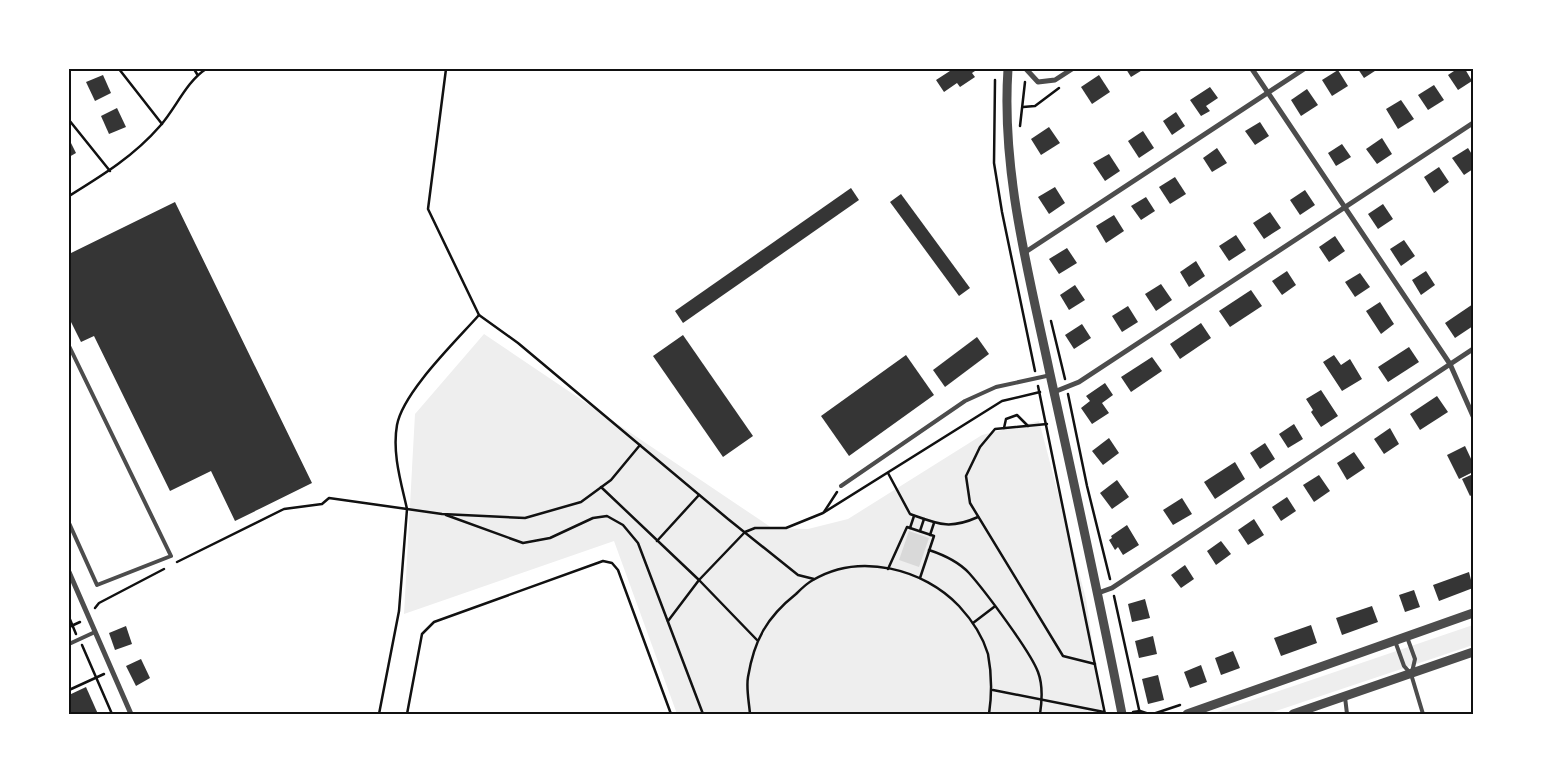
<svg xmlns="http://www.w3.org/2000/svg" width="1542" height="783" font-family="Figtree,sans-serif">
<rect width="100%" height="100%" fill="#fff"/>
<g fill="#eee">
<path d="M484,334L772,528L808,529L848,519L982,435L1039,421L1086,599L1103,714H677L614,541L404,614L415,414Z"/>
<path d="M1473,625V645L1267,714H1211Z"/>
</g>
<path fill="#d9d9d9" d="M909,531L929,538L919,567L899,560Z"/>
<g fill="#353535">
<path d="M953,69H978L972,73L975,77L960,87L957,83L944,92L936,80Z"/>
<path d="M1126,69H1144L1131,77Z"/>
<path d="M1358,69H1378L1364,78Z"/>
<path d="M1457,69H1465L1472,81L1458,90L1448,75Z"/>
<path d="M1338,70L1348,86L1332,96L1322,80Z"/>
<path d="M103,75L111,93L95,101L86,82Z"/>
<path d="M1099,75L1110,92L1092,104L1081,87Z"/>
<path d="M1434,85L1444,100L1428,110L1418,95Z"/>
<path d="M1210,87L1218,98L1206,106L1210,111L1201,116L1190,100Z"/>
<path d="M1307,89L1318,105L1301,116L1291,100Z"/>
<path d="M1401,100L1414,119L1398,129L1386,109Z"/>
<path d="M117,108L126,127L109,134L101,116Z"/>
<path d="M1176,112L1185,126L1172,135L1163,121Z"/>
<path d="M1260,122L1269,136L1255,145L1245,131Z"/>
<path d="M1049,127L1060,143L1041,155L1031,139Z"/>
<path d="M1143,131L1154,148L1139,158L1128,141Z"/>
<path d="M1382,138L1392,154L1377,164L1366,149Z"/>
<path d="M69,139L76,153L69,157Z"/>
<path d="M1342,144L1351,157L1336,166L1328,153Z"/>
<path d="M1217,148L1227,163L1212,172L1203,158Z"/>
<path d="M1468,148L1473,156V169L1464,175L1452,158Z"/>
<path d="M1109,154L1120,171L1105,181L1093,163Z"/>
<path d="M1439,167L1449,182L1434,193L1424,177Z"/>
<path d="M1175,177L1186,194L1170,204L1159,187Z"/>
<path d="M1055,187L1065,203L1049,214L1038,197Z"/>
<path d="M851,188L859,200L683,323L675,311Z"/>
<path d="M1305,190L1315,205L1300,215L1290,200Z"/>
<path d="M901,194L970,288L959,296L890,202Z"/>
<path d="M1146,197L1155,211L1141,220L1131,206Z"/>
<path d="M175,202L312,483L235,521L211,471L170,491L94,336L81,342L69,318V254Z"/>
<path d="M1383,204L1393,219L1378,229L1368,214Z"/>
<path d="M1270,212L1281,228L1264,239L1253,223Z"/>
<path d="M1114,215L1124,231L1106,243L1096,226Z"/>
<path d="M1236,235L1246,250L1229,261L1219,246Z"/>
<path d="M1335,236L1345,251L1329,262L1319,247Z"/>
<path d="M1404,240L1415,256L1401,266L1390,249Z"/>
<path d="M1067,248L1077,263L1059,274L1049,259Z"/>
<path d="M1196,261L1205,276L1189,287L1180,272Z"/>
<path d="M1287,271L1296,285L1282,295L1272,281Z"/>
<path d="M1426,271L1435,285L1421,295L1412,280Z"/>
<path d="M1360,273L1370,287L1355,297L1345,282Z"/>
<path d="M1161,284L1172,300L1156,311L1145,294Z"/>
<path d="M1075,285L1085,300L1069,310L1060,295Z"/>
<path d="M1251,290L1262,306L1230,327L1219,311Z"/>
<path d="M1380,302L1394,324L1381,334L1366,311Z"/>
<path d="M1473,304V326L1455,338L1445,323Z"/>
<path d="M1128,306L1138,322L1122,332L1112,316Z"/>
<path d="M1201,323L1211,338L1180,359L1170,344Z"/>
<path d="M1082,324L1091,338L1074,349L1065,335Z"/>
<path d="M683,335L753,436L723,457L653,356Z"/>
<path d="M977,337L989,354L945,387L933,370Z"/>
<path d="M1409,347L1419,362L1388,382L1378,367Z"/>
<path d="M906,355L934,395L849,456L821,416Z"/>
<path d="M1334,355L1341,365L1350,359L1362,379L1342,391L1323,362Z"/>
<path d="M1152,357L1162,371L1131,392L1121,377Z"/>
<path d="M1105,383L1113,395L1102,403L1109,413L1092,424L1081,408L1090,401L1086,396Z"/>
<path d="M1321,390L1338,416L1321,427L1311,412L1313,410L1306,399Z"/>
<path d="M1437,396L1448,412L1420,430L1410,414Z"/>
<path d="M1294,424L1303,439L1288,448L1279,434Z"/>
<path d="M1390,428L1399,444L1384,454L1374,439Z"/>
<path d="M1109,438L1119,453L1103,465L1092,451Z"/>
<path d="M1265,443L1275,459L1260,469L1250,453Z"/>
<path d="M1465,446L1473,463V472L1459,479L1447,455Z"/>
<path d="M1354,452L1365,468L1347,480L1337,463Z"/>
<path d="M1235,462L1245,479L1215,499L1204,482Z"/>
<path d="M1473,474V494L1470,496L1462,479Z"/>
<path d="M1319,475L1330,491L1314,502L1303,485Z"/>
<path d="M1117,480L1129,497L1112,509L1100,493Z"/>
<path d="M1287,497L1296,511L1281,521L1272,507Z"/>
<path d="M1182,498L1192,514L1173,525L1163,510Z"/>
<path d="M1254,519L1264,535L1248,545L1238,530Z"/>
<path d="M1127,525L1139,545L1123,555L1118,547L1115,550L1109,540L1112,538L1111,536Z"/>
<path d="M1221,541L1231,554L1216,565L1207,551Z"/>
<path d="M1185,565L1194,579L1181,588L1171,575Z"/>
<path d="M1469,572L1473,588L1439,601L1433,585Z"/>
<path d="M1414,590L1420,607L1405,612L1399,595Z"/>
<path d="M1145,599L1150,618L1132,622L1128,604Z"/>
<path d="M1372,606L1378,622L1342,635L1336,618Z"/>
<path d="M1311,625L1317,643L1281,656L1274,638Z"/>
<path d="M126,626L132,644L115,650L109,633Z"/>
<path d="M1153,636L1157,654L1139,658L1135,641Z"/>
<path d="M1233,651L1240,668L1221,675L1215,658Z"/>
<path d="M141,659L150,678L136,686L126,666Z"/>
<path d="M1201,665L1207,682L1190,688L1184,672Z"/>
<path d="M1158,675L1164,700L1148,704L1142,679Z"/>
<path d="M86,687L98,714H71L69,695Z"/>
</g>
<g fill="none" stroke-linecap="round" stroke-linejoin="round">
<g stroke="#111" stroke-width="2.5">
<path d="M119,69L162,124"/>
<path d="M194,69L197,74"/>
<path d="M446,69L428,209L479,315L518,343L728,519L798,575L814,579"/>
<path d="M995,80L994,163L1002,212L1035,371"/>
<path d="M1023,107L1035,106L1059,88"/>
<path d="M69,120L110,171"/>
<path d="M1020,126L1025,82"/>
<path d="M69,196C103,175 134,156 160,126C176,108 186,82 206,69"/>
<path d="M1051,321L1065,379"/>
<path d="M1038,386L1105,714"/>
<path d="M1068,394L1087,486L1110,579"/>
<path d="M1047,424L995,429L980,447L966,476L970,503L1063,656L1095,664"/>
<path d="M1004,428L1006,419L1017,415L1028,426"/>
<path d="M888,473L910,514C938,524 949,530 978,517"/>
<path d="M601,487L699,580L757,640"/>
<path d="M824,512L837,492"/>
<path d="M446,515L523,543L550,538L593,518L607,516L623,525L638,543L703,714"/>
<path d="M910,528L914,516"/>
<path d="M920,531L924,519"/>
<path d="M930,535L934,523"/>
<path d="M657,541L699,495"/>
<path d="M929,550C944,555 958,561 969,573C985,591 1030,651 1038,672C1043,685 1042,701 1040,714"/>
<path d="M177,562L284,509L322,504L329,498L407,509C401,482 392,453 397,425C403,392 456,341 479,315"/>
<path d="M888,569L907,527L934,536L920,578"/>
<path d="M1114,596L1140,714"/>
<path d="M95,608L99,603L164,569"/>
<path d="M69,617L76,634"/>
<path d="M668,621L699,580L745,532L755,528H786L823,513L1002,401L1040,392"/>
<path d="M973,623L994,607"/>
<path d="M69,627L80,622"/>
<path d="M82,645L112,714"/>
<path d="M69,690L104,674"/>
<path d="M993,690L1104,712"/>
<path d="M1133,712L1140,711L1149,714"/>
<path d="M379,714L399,611L407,509L442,514L525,518L581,502L611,480L640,445"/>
<path d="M407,714L422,634L434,622L603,561L612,563L618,570L671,714"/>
<path d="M750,714C749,702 746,688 748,677C754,640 767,617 796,594C801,589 807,583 813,580C860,552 924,569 959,606C971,619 983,637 988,654C992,675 992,694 989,714"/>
<path d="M1153,714L1180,705"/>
</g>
<g stroke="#4c4c4c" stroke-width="4">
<path d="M69,346L171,556L97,585L69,523"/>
<path d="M841,486L965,401L996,387L1051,375"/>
<path d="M1407,637L1415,659L1412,672"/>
<path d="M1395,641L1404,666L1411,674L1423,714"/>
<path d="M69,644L95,632"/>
<path d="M1345,697L1347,714"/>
</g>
<g stroke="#4c4c4c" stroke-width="5">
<path d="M1026,69L1038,82L1055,80L1072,69"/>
<path d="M1252,69L1450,364L1473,416"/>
<path d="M1024,253L1304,69"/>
<path d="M1054,392L1079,382L1473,123"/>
<path d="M69,572L131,714"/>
<path d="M1098,593L1112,588L1473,349"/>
</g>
<g stroke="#4c4c4c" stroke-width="9">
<path d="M1008,69C1001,172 1029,274 1050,374C1075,488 1100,601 1122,714"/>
<path d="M1187,714L1473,613"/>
<path d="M1293,714L1473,652"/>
</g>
</g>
<rect width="1542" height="783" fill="none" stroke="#ffffff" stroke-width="140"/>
<rect x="70" y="70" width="1402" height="643" fill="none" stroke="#111" stroke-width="2"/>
</svg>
